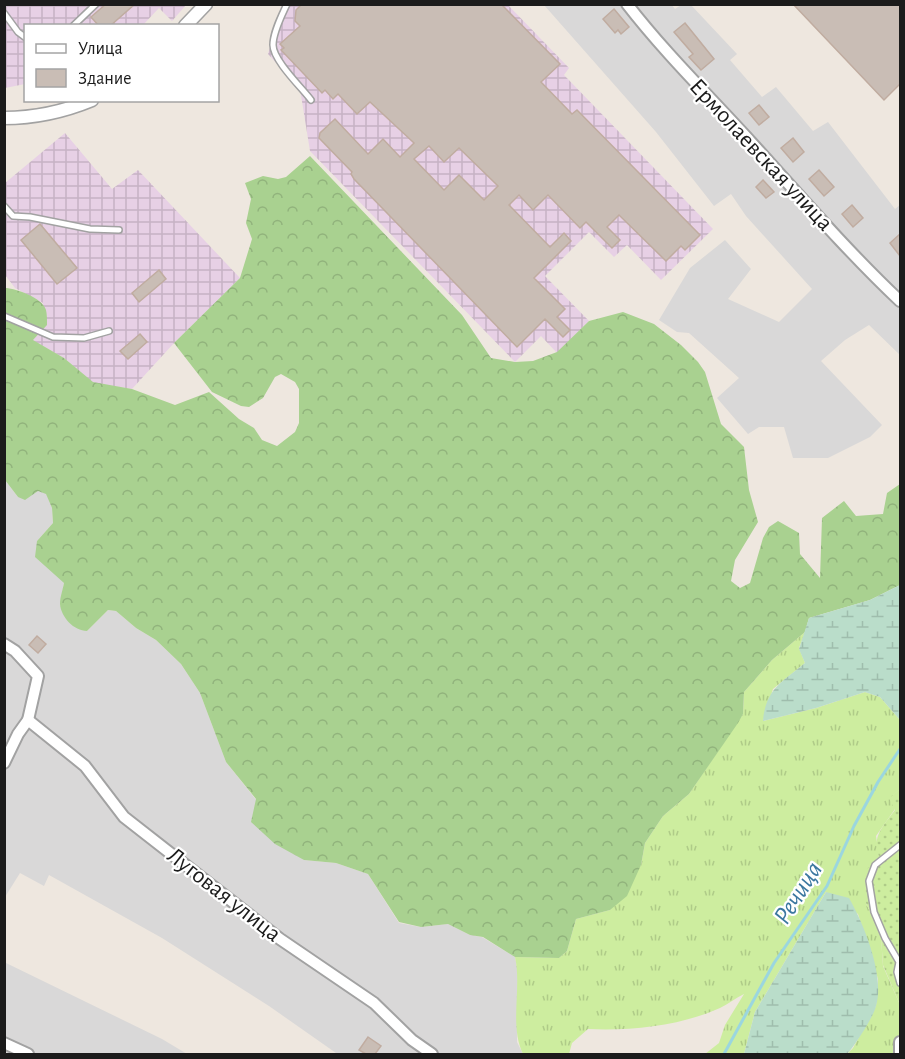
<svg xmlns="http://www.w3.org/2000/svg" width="905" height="1059" font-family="'Alegreya Sans',sans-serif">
<defs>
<pattern id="industrial-grid" width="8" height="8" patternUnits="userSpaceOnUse" patternTransform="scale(1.5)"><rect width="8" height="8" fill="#e7d0e5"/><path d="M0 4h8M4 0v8" fill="none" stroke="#c6b2c4"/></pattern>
<pattern id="grass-tufts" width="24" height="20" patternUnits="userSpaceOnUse" patternTransform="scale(1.5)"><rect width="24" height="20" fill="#cded9f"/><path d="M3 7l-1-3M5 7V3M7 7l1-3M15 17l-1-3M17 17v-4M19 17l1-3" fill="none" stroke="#afcb88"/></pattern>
<pattern id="forest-crowns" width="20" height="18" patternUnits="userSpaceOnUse" patternTransform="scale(1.5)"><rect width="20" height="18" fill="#a9d190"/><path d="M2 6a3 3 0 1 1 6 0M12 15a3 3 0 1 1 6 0" fill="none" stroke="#91b37c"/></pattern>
<pattern id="wetland-marsh" width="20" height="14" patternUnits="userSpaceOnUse" patternTransform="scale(1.5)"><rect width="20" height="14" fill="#baddca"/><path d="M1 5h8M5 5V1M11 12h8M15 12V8" fill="none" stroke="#9fbdad"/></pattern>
<pattern id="garden-dots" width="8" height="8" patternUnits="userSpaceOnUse" patternTransform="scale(1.5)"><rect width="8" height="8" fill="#cded9f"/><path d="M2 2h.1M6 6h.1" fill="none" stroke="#afcb88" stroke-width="1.8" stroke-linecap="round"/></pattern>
</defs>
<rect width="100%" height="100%" fill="#eee7df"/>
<g fill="#d9d8d8">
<path d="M671,4L675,9L681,5H691L737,54L730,60L762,97L776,87L813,131L828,122L895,209L900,205V355L869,325L845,340L821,361L882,425L870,437L828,458H793L784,427H759L748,434L717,398L739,378L689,333L677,332L659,320L690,268L725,240L751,269L728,299L779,322L812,289L746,216L731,194L714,206L656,132L544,5Z"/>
<path d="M5,480L18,497L38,491L46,493L52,508L53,523L37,541L64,583L60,605L87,631L108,610L116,611L136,628L156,640L181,664L200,693L226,762L304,860L336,863L368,874L399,923L421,927L448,924L470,935L482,937L515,957L518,972L517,1042L523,1054H335L336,1053L269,1006L162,938L49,875L44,886L20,873L5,897Z"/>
<path d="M4,962L162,1039L187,1054H5Z"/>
</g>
<g fill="url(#industrial-grid)">
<path d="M5,5H186L172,21L159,8L143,25L26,26L25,84L5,88Z"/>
<path d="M283,5H508L569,68L564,75L713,229L661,280L627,245L614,257L589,232L545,276L589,321L557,353L541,336L515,362L310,151L300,89L268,54Z"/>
<path d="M65,133L112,189L138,170L240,278L174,343L132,389L93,383L64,358L32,340L40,333L43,303L15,288L5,275V183Z"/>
</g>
<path fill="url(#grass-tufts)" d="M805,632L799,648L805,663L773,689L763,721L816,708L865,692L880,697L900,720V789L890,798L895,809L876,836L879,856L866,903L881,937L883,966L900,1005V1042L897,1054H847L853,1048L876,1006L878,979L858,914L826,892L755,1012L744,1054H705L719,1043L725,1025L744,994C736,998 728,1004 720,1008C680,1026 631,1031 588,1029L572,1043L569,1054H523C509,1025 522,988 515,957L559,958L567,951L576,919L610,910L641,865L645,843L663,816L689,794L743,714L744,692L772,660Z"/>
<path fill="url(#forest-crowns)" d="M310,156L462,315L491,358L515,362L533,361L557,352L589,321L623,312L654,324L681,345L698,362L705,372L721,424L744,447L749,490L758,522L735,560L731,581L740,588L750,583L763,538L769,527L778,521L799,533L800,554L820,578L822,518L844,501L856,516L883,514L887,493L900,484V585L870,600L809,618L805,632L772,660L744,692L743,714L738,723L689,794L663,816L645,843L641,865L627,896L610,910L576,919L567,951L559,958L515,957L483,937L470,935L448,924L421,927L399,922L368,874L336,863L304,860L275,844L251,822L256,799L226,762L200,693L181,664L156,640L136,628L116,611L108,610L87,631C74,631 61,617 60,604C60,597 63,589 64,583L35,557L37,541L53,523L52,508L46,494L38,491L25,500L18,497L5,480V288C15,288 43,298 46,310C47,314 47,320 47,325L33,340L64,358L93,382L132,389L175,405L209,392L239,419L254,428L262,440L277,446L295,432L299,423V389L295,382L281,374L275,377L263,398L249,407L241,406L212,392L174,343L240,278L252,239L246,223L251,199L245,183L263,176L278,179L286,177Z"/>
<g fill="url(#wetland-marsh)">
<path d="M900,585V720L880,697L865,692L816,708L763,721C766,689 781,683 805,663L799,649L809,618L870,600Z"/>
<path d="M826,892L849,898C864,924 885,976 876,1006C874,1016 854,1047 847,1054H744L755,1012Z"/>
</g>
<path fill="url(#garden-dots)" d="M900,789V1005L883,965L881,937L866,903L865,871L879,856C871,837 884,825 895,810L889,798Z"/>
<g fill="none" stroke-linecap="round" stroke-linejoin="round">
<path stroke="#9bd6df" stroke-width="3" d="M724,1054L774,963L827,886L854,826L878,782L900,749"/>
</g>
<g fill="#c9bdb5" stroke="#c0aca0" stroke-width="1.5" fill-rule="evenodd">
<path d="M106,4H135L110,26H99L91,17Z"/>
<path d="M302,4H501L560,64L541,82L572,114L577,110L700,235L685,250L681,246L666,261L619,215L607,227L620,240L612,248L586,222L580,228L548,195L533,210L519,195L509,205L550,247L564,233L571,241L534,278L565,309L557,317L570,330L563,337L545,319L517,347L354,179L351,174L352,172L319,138L320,133L335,119L368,154L383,139L400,157L414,143L370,102L357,114L338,94L333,99L325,90L322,93L281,50L284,48L280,44L300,26L295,21L296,10ZM429,146L444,162L459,148L498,186L484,200L459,175L444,190L414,159Z"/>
<path d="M793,4H900V84L884,100Z"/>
<path d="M614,9L629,27L621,34L618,30L615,33L603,19Z"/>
<path d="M685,23L714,59L701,70L689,57L693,54L674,32Z"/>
<path d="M759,105L769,117L759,125L749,113Z"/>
<path d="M793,138L804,152L793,162L781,148Z"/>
<path d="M819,170L834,187L824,196L809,179Z"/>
<path d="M763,180L774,192L766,198L756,187Z"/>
<path d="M852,205L863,218L853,227L842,214Z"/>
<path d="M40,224L77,268L57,284L21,240Z"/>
<path d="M900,234V256L890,243Z"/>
<path d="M159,270L166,279L139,302L132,293Z"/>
<path d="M140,334L147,342L128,359L120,351Z"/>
<path d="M37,636L46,644L38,653L29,645Z"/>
<path d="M368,1037L381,1046L375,1054H366L359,1050Z"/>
</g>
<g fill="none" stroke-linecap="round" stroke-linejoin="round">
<defs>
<g id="service">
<path d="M287,4C282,15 273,32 273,45C273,60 301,87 311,100"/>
<path d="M4,13L18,32L26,38"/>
<path d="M73,26L96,4"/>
<path d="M4,206L13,216L30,217L90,229L119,230"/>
<path d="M4,316L53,337L84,338L109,331"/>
<path d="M900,845L875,865L869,881L874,912L885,938L899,962L897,972L900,983"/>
</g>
<g id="minor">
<path d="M627,4C665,53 708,95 750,141C799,195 847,251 900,301"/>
<path d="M4,644L15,651L38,676L28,720L18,734L4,763"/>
<path d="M28,720L85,766L124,817L280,939L374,1003L412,1040L432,1054"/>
<path d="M900,1042V1053"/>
<path d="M4,1043L28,1054"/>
</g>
<g id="tertiary">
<path d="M185,26L206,4"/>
<path d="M4,118C36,118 63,112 92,100"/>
</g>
</defs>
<use href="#service" stroke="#a2a2a2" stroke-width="8"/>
<use href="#minor" stroke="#a2a2a2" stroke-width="14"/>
<use href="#tertiary" stroke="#a2a2a2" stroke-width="15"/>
<use href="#service" stroke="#fff" stroke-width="5"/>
<use href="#minor" stroke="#fff" stroke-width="10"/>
<use href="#tertiary" stroke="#fff" stroke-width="12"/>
</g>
<g text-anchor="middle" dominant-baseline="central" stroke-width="4.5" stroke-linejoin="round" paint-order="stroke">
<g font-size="24" fill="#1b1b1b" stroke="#fff">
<text transform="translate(761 155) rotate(47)">Ермолаевская улица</text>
<text transform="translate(224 895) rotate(38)">Луговая улица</text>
</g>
<g font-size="26" font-style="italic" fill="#3c78a0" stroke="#fff">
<text transform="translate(798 893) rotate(-58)">Речица</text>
</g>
</g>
<rect width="905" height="1059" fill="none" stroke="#1b1b1b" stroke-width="12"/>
<rect x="24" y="24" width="195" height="78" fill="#ffffff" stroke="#a4a4a4" stroke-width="1.5"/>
<rect x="36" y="44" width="30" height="9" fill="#ffffff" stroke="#a4a4a4" stroke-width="1.5"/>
<text x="78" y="54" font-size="18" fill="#1b1b1b">Улица</text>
<rect x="36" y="69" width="30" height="18" fill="#c9bdb5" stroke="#a4a4a4" stroke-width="1.5"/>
<text x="78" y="84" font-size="18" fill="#1b1b1b">Здание</text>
</svg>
